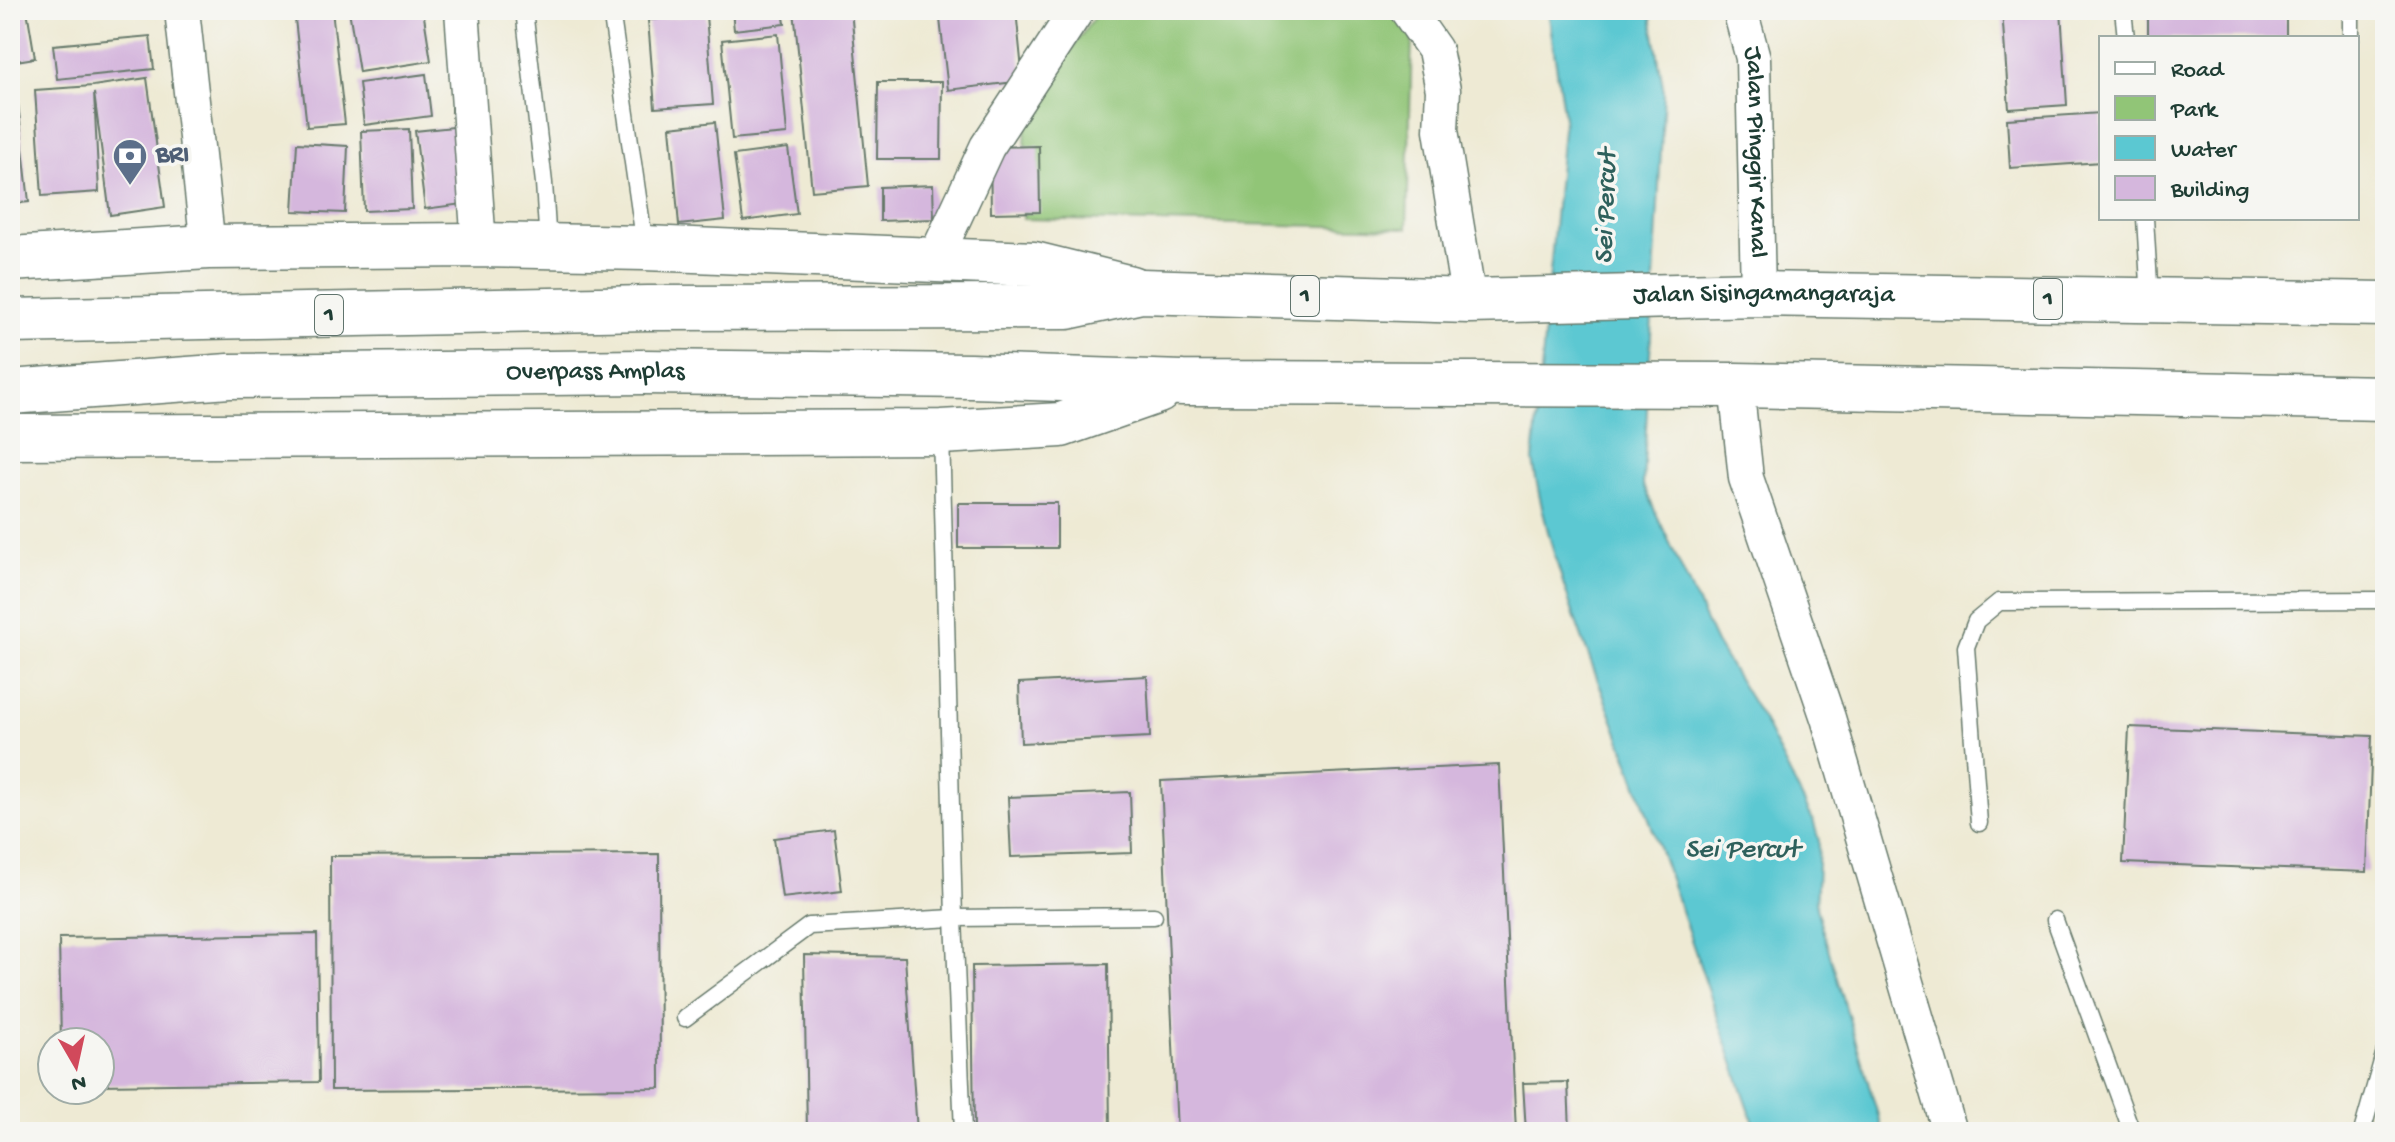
<svg xmlns="http://www.w3.org/2000/svg" width="2395" height="1142" font-family="'Gochi Hand',sans-serif">
<rect width="100%" height="100%" fill="#f6f6f2"/>
<filter id="ink" filterUnits="userSpaceOnUse"><feTurbulence type="fractalNoise" baseFrequency=".0125" numOctaves="2"/><feDisplacementMap in="SourceGraphic" scale="16" xChannelSelector="R" yChannelSelector="G"/><feConvolveMatrix kernelMatrix="1 2 1 2 8 2 1 2 1" color-interpolation-filters="sRGB"/></filter>
<filter id="wash" filterUnits="userSpaceOnUse"><feTurbulence type="fractalNoise" baseFrequency=".006" numOctaves="4" result="noise"/><feDisplacementMap in="SourceGraphic" scale="32" xChannelSelector="R" yChannelSelector="G"/><feGaussianBlur stdDeviation="1.8" result="paint"/><feColorMatrix in="noise" values="0 0 0 0 0 0 0 0 0 0 0 0 0 0 0 0 0 1.4 0 .05"/><feComposite in="paint" operator="in"/></filter>
<g filter="url(#wash)">
<rect width="100%" height="100%" fill="#eeead4"/>
<path fill="#91c577" stroke="#588156" stroke-width="2" d="M1099,10H1391L1412,37L1407,228L1023,219L1026,115Z"/>
<path fill="#5bc8d2" stroke="#3d8283" stroke-width="2" d="M1548,10H1650L1664,92L1643,485L1716,643L1762,718L1813,820L1819,841L1816,908L1883,1132H1757C1714,1008 1673,884 1628,760C1592,663 1549,564 1533,461L1564,118Z"/>
<g id="blocks">
<g fill="#d5b7dd">
<path d="M10,10H27L35,58L10,62Z"/>
<path d="M294,10H332L345,124L307,127Z"/>
<path d="M349,10H423L431,61L359,72Z"/>
<path d="M732,10H783L785,24L734,30Z"/>
<path d="M794,10H851L868,186L812,191Z"/>
<path d="M939,10H1016L1023,81L948,90Z"/>
<path d="M2002,10H2061L2067,105L2009,109Z"/>
<rect x="2148" y="10" width="138" height="28"/>
<path d="M706,15L713,104L655,108L648,20Z"/>
<path d="M778,34L787,134L732,139L722,40Z"/>
<path d="M150,36L154,69L57,79L53,45Z"/>
<path d="M10,68H14L29,202L10,204Z"/>
<path d="M426,74L431,116L364,125L359,83Z"/>
<path d="M147,78L165,207L110,215L94,93L99,192L42,196L35,90L93,86Z"/>
<path d="M878,82H942L941,159H877Z"/>
<path d="M2101,113V162L2010,168L2007,119Z"/>
<path d="M715,122L725,220L679,225L670,127Z"/>
<path d="M453,127L463,204L425,209L415,131Z"/>
<path d="M409,129L412,209L364,211L361,131Z"/>
<path d="M297,143L348,146L345,213L293,211Z"/>
<path d="M1039,146L1040,212L991,213L990,147Z"/>
<path d="M788,148L797,214L743,221L734,155Z"/>
<path d="M933,185L934,219L880,221V187Z"/>
<rect x="958" y="503" width="99" height="45"/>
<path d="M1147,676L1150,737L1021,743L1019,683Z"/>
<path d="M2129,727L2372,736L2367,872L2123,863Z"/>
<path d="M1499,765L1516,1132H1177L1161,781Z"/>
<path d="M1130,792L1132,853L1011,857L1008,797Z"/>
<path d="M834,830L842,891L782,898L774,838Z"/>
<path d="M659,854L660,1088L331,1090L330,856Z"/>
<path d="M317,934L319,1082L100,1085V1042H61L59,938Z"/>
<path d="M804,955L905,957L917,1132H807Z"/>
<path d="M1108,964L1110,1132H974L972,966Z"/>
<path d="M1568,1082L1570,1132H1526L1523,1083Z"/>
</g>
</g>
</g>
<g filter="url(#ink)">
<use href="#blocks" fill-opacity="0" stroke="#677a6c" stroke-width="2"/>
<g fill="none" stroke-linecap="round" stroke-linejoin="round">
<defs>
<g id="lane">
<path d="M524,10L544,183L548,245"/>
<path d="M611,10L645,246"/>
<path d="M2123,10L2126,38"/>
<path d="M2351,10V38"/>
<path d="M2145,218L2150,300"/>
<path d="M941,433L954,918L963,1132"/>
<path d="M1979,823L1966,647L1976,621L1999,602L2385,600"/>
<path d="M2055,920L2132,1132"/>
<path d="M685,1018L809,926L954,918L1154,916"/>
<path d="M2362,1132L2385,1051"/>
</g>
<g id="street">
<path d="M182,10L208,247"/>
<path d="M462,10L479,245"/>
<path d="M1407,10L1435,50L1443,90L1441,130L1469,301"/>
<path id="s1" d="M1740,10L1753,58L1758,294"/>
<path d="M934,261L987,147L1077,10"/>
<path d="M1736,385L1746,478L1828,718L1950,1132"/>
</g>
<g id="highway">
<path d="M10,259L208,247L479,245L645,248L1034,264L1131,288"/>
<path id="s2" d="M10,321L648,308L1067,307L1141,291L1469,301L1758,294L2385,304"/>
<path id="s3" d="M10,392L229,376L644,372L971,376L1183,383L1736,385L2385,398"/>
<path d="M10,437L941,432L1061,425L1158,391"/>
</g>
</defs>
<use href="#lane" stroke="#677a6c" stroke-width="19"/>
<use href="#street" stroke="#677a6c" stroke-width="37"/>
<use href="#highway" stroke="#677a6c" stroke-width="47"/>
<use href="#lane" stroke="#fff" stroke-width="16"/>
<use href="#street" stroke="#fff" stroke-width="34"/>
<use href="#highway" stroke="#fff" stroke-width="44"/>
</g>
</g>
<defs>
<symbol id="bank-pin" viewBox="-11 -11 22 30"><path d="M0 17L-7.5 6A9.5 9.5 0 1 1 7.5 6Z" fill="#5c6f8a" stroke="#f6f6f2"/><path d="M-6-4H6V4H-6ZM0-2.3a2.3 2.3 0 1 0 0 4.6a2.3 2.3 0 1 0 0-4.6Z" fill="#fff"/></symbol>
</defs>
<g fill-rule="evenodd">
<use href="#bank-pin" x="110" y="136" width="40" height="54"/>
</g>
<g text-anchor="middle" dominant-baseline="central" stroke-width="7" stroke-linejoin="round" paint-order="stroke">
<g fill="#f6f6f2" stroke="#60746d" stroke-width="2">
<rect x="1291" y="276" width="28" height="40" rx="6"/>
<rect x="2034" y="279" width="28" height="40" rx="6"/>
<rect x="315" y="295" width="28" height="40" rx="6"/>
</g>
<g font-size="24" font-weight="bold" fill="#1f3d34">
<text x="1305" y="296">1</text>
<text x="2048" y="299">1</text>
<text x="329" y="315">1</text>
</g>
<g font-size="26" fill="#1f3d34" stroke="#f6f6f2">
<text stroke="none"><textPath href="#s1" startOffset="144">Jalan Pinggir Kanal</textPath></text>
<text stroke="none"><textPath href="#s2" startOffset="1756">Jalan Sisingamangaraja</textPath></text>
<text stroke="none"><textPath href="#s3" startOffset="586">Overpass Amplas</textPath></text>
</g>
<g font-size="26" font-weight="bold" fill="#4e5e75" stroke="#f6f6f2" text-anchor="start">
<text x="156" y="156">BRI</text>
</g>
<g font-size="28" font-style="italic" fill="#2e605c" stroke="#f6f6f2">
<text transform="translate(1607 207) rotate(-88)">Sei Percut</text>
<text x="1742" y="850">Sei Percut</text>
</g>
</g>
<rect width="2395" height="1142" fill="none" stroke="#f6f6f2" stroke-width="40"/>
<rect x="2099" y="36" width="260" height="184" fill="#f6f6f2" stroke="#a0aca6" stroke-width="2"/>
<rect x="2115" y="62" width="40" height="12" fill="#ffffff" stroke="#a0aca6" stroke-width="2"/>
<text x="2171" y="76" font-size="24" fill="#1f3d34">Road</text>
<rect x="2115" y="96" width="40" height="24" fill="#91c577" stroke="#a0aca6" stroke-width="2"/>
<text x="2171" y="116" font-size="24" fill="#1f3d34">Park</text>
<rect x="2115" y="136" width="40" height="24" fill="#5bc8d2" stroke="#a0aca6" stroke-width="2"/>
<text x="2171" y="156" font-size="24" fill="#1f3d34">Water</text>
<rect x="2115" y="176" width="40" height="24" fill="#d5b7dd" stroke="#a0aca6" stroke-width="2"/>
<text x="2171" y="196" font-size="24" fill="#1f3d34">Building</text>
<g transform="translate(76 1066) rotate(171)"><circle r="38" fill="#f6f6f2" stroke="#a0aca6" stroke-width="2"/>
<path d="M0-6L14 30L0 20L-14 30Z" fill="#d1495b"/>
<text y="-12" font-size="22" font-weight="bold" text-anchor="middle" fill="#1f3d34">N</text>
</g>
</svg>
